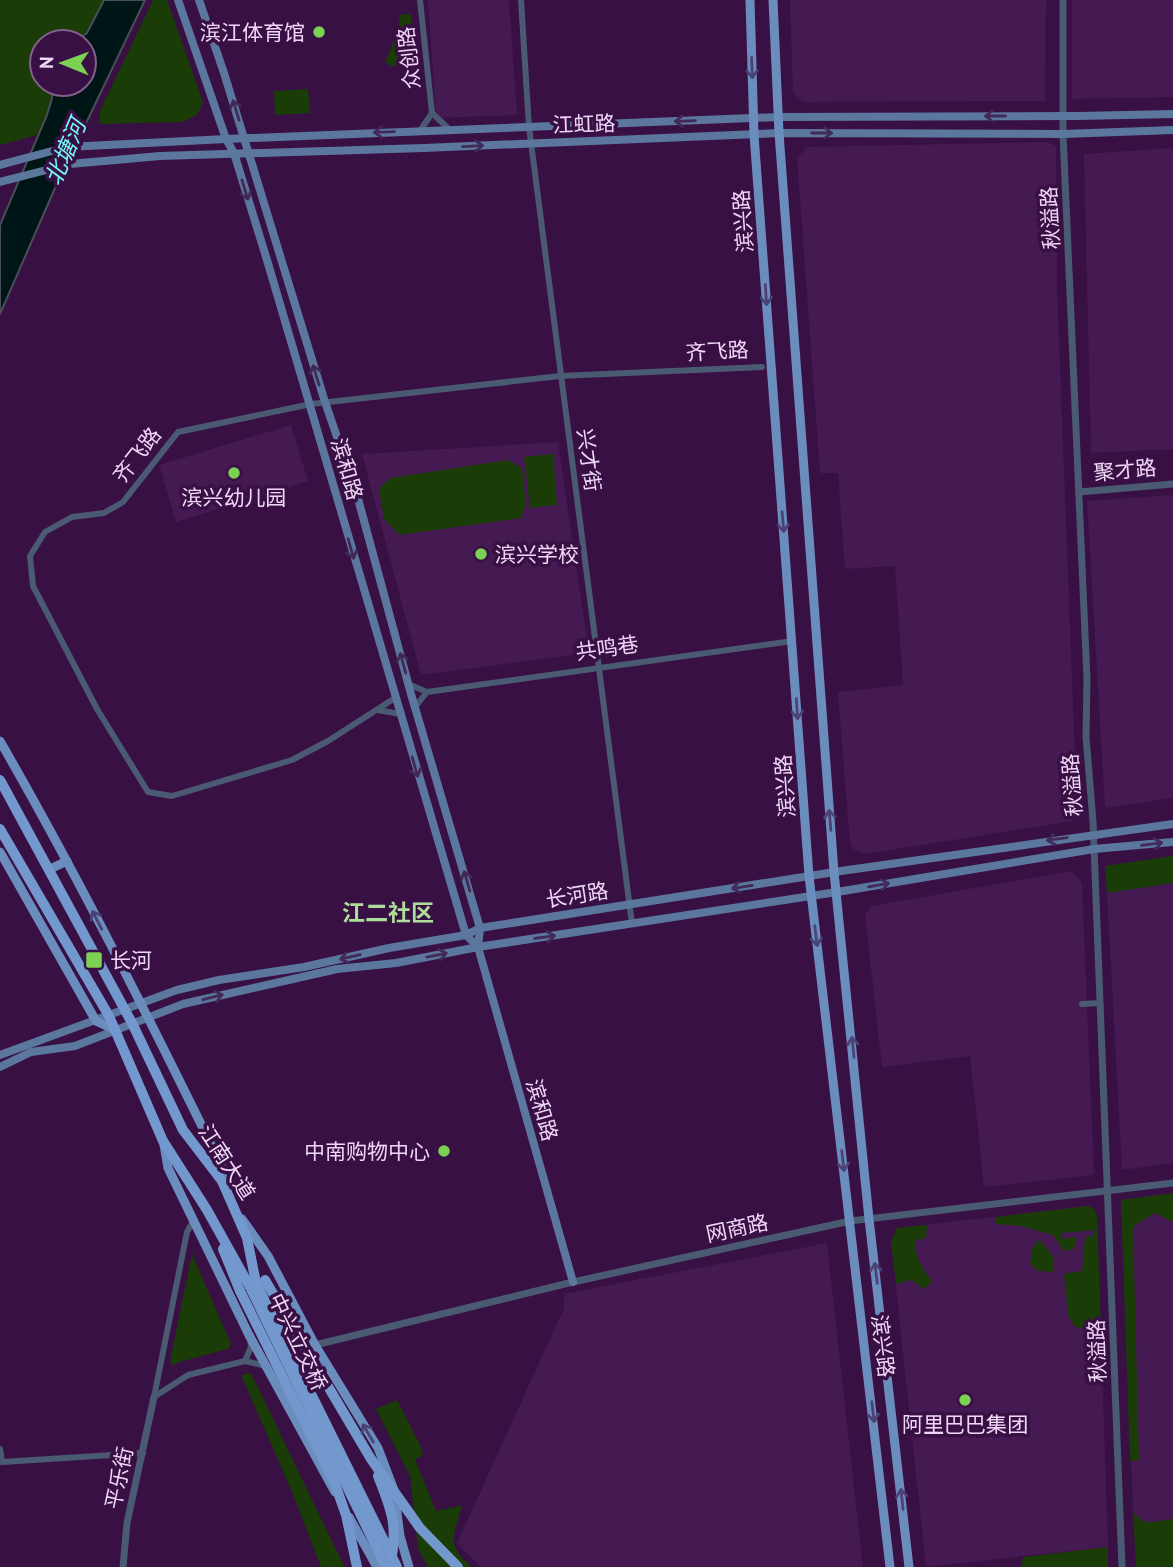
<svg xmlns="http://www.w3.org/2000/svg" width="1173" height="1567" font-family="'PT Sans','Noto Sans SC',sans-serif">
<rect width="100%" height="100%" fill="#381044"/>
<g fill="#451952">
<path d="M428,0H509L517,115L436,118Z"/>
<path d="M790,0H1046L1045,101L803,102L793,93Z"/>
<path d="M1072,0H1173V97L1072,99Z"/>
<path d="M1048,142L1056,146L1057,290L1077,809L1073,821L865,854L855,850L850,845L838,692L903,685L895,566L845,569L838,473H820L797,158L807,147Z"/>
<path d="M1173,148V449L1091,453L1084,154Z"/>
<path d="M291,425L308,481L176,522L159,465Z"/>
<path d="M558,442L589,653L421,675L362,454Z"/>
<path d="M1173,495V798L1105,808L1087,501Z"/>
<path d="M1071,871L1082,883L1094,1175L984,1187L970,1056L882,1067L865,914L872,906Z"/>
<path d="M1173,883V1163L1122,1170L1107,893Z"/>
<path d="M1173,1193V1530L1134,1533L1121,1200Z"/>
<path d="M1088,1206L1094,1209L1097,1216L1108,1547L926,1567L891,1241L897,1228Z"/>
<path d="M827,1243L863,1567H481L457,1543L564,1308V1294Z"/>
</g>
<g fill="#1a3c07">
<path d="M0,0H104C84,39 87,42 42,42V84H52C52,103 46,118 37,135L0,145Z"/>
<path d="M153,0H167L203,102L197,115L183,122L99,124L100,111Z"/>
<path d="M409,14L412,16L410,30L414,65L391,66L385,62L397,34L400,15Z"/>
<path d="M308,89L310,113L275,115L274,91Z"/>
<path d="M553,454L557,505L530,508L524,457Z"/>
<path d="M508,460L522,468L526,504L521,518L399,535L384,519L379,489L390,478Z"/>
<path d="M1173,856V883L1107,893L1105,866Z"/>
<path d="M1173,1193V1222L1154,1213L1133,1227L1139,1460L1130,1461L1121,1200Z"/>
<path d="M1088,1206L1094,1209L1097,1216L1101,1333L1074,1326L1068,1315L1064,1274L1082,1271L1085,1237L1094,1235V1230L1062,1233L1061,1239L1077,1237L1074,1249L1064,1251L1053,1235L1021,1226L996,1224V1217Z"/>
<path d="M927,1225L926,1238L916,1240C913,1254 923,1270 932,1281L924,1289L911,1280L896,1284L891,1241L897,1228Z"/>
<path d="M1037,1241H1041L1054,1258L1053,1272L1038,1271L1030,1264L1032,1250Z"/>
<path d="M192,1254L231,1344L228,1349L179,1362L173,1366L170,1361Z"/>
<path d="M251,1373L342,1562L345,1567H321L292,1492L241,1375Z"/>
<path d="M397,1400L420,1445L423,1456L415,1459L436,1511L462,1505C454,1536 445,1545 472,1567H428L418,1549L410,1476L376,1409Z"/>
<path d="M1133,1511C1144,1528 1155,1521 1173,1519V1567H1136Z"/>
<path d="M1108,1547V1567H1021L1023,1557Z"/>
</g>
<path fill="#001515" stroke="#484f59" stroke-width="2" d="M104,0H145L55,188L0,314V225L47,115L52,98V84H84V42H74L87,33Z"/>
<g fill="none" stroke-linecap="round" stroke-linejoin="round">
<g stroke="#495a72" stroke-width="6">
<path d="M420,0L432,113L420,131"/>
<path d="M521,0L529,127L632,924"/>
<path d="M432,113L450,130"/>
<path d="M408,684L427,692L793,641"/>
<path d="M395,698L328,741L292,760L172,796L148,792L97,709L33,586L30,556L45,532L72,517L104,513L123,502L178,432L311,404L560,376L762,367"/>
<path d="M415,707L427,692"/>
<path d="M378,710L400,714"/>
<path d="M1082,1004L1100,1003"/>
<path d="M245,1361L251,1347L250,1339"/>
<path d="M154,1397L187,1232L193,1221"/>
<path d="M154,1397L188,1375L245,1361L266,1366"/>
<path d="M0,1449L2,1462L143,1453"/>
</g>
<g stroke="#495a72" stroke-width="7">
<path d="M1063,0V134L1087,679L1086,737L1093,821L1122,1567"/>
<path d="M1079,492L1173,484"/>
<path d="M315,1345L573,1282L850,1221L1173,1183"/>
<path d="M123,1567L127,1523L154,1397"/>
</g>
<g stroke="#5c779d" stroke-width="8">
<path d="M178,0L226,139L234,153L267,260L466,935L478,947"/>
<path d="M199,0L224,73L325,402L357,495L411,694L480,928L478,947L573,1282"/>
<path d="M0,165L67,147L226,139L778,117L1078,116L1173,114"/>
<path d="M0,182L70,164L160,156L424,148L779,133L1063,134L1173,130"/>
<path d="M0,1055L177,990L219,980L304,967L389,948L466,935L480,928L841,871L1173,824"/>
<path d="M0,1067L31,1052L75,1046L183,1004L337,969L396,963L478,947L837,892L1094,849L1173,842"/>
</g>
<g stroke="#6b8dbe" stroke-width="9">
<path d="M750,0L754,135L809,876L890,1567"/>
<path d="M773,0L779,133L834,872L869,1219L909,1567"/>
<path d="M0,741C80,880 152,1024 223,1169L222,1181"/>
<path d="M0,852L96,1021L115,1030"/>
<path d="M50,869L67,861"/>
<path d="M164,1145L168,1168L249,1335L335,1492"/>
<path d="M242,1219L268,1256L315,1345L378,1448L394,1490L400,1536L409,1567"/>
<path d="M349,1517L377,1567"/>
</g>
<g stroke="#7298cd" stroke-width="10">
<path d="M0,780L132,1023L183,1130L222,1181L247,1238L256,1283L397,1567"/>
<path d="M0,829L109,1016L163,1141L207,1210L250,1287L386,1567"/>
<path d="M223,1249L240,1291"/>
</g>
<g stroke="#7298cd" stroke-width="10">
<path d="M265,1280L371,1459L420,1528L458,1567"/>
<path d="M240,1291L334,1481L346,1515L357,1567"/>
<path d="M378,1476C393,1513 398,1528 390,1567"/>
</g>
</g>
<defs><path id="oneway-shaft" d="M-6 0H5M1.5-3L5.5 0L1.5 3" fill="none" stroke-width="1.6" stroke-linecap="round" stroke-linejoin="round" transform="scale(1.75)"/></defs>
<g stroke="#4c4275">
<use href="#oneway-shaft" transform="translate(752 68) rotate(88)"/>
<use href="#oneway-shaft" transform="translate(766 295) rotate(86)"/>
<use href="#oneway-shaft" transform="translate(783 522) rotate(85)"/>
<use href="#oneway-shaft" transform="translate(797 709) rotate(86)"/>
<use href="#oneway-shaft" transform="translate(830 820) rotate(-95)"/>
<use href="#oneway-shaft" transform="translate(97 920) rotate(-117)"/>
<use href="#oneway-shaft" transform="translate(816 936) rotate(83)"/>
<use href="#oneway-shaft" transform="translate(853 1047) rotate(-96)"/>
<use href="#oneway-shaft" transform="translate(843 1161) rotate(83)"/>
<use href="#oneway-shaft" transform="translate(876 1273) rotate(-97)"/>
<use href="#oneway-shaft" transform="translate(873 1412) rotate(83)"/>
<use href="#oneway-shaft" transform="translate(368 1433) rotate(-121)"/>
<use href="#oneway-shaft" transform="translate(902 1499) rotate(-96)"/>
</g>
<g stroke="#412a5a">
<use href="#oneway-shaft" transform="translate(236 110) rotate(-107)"/>
<use href="#oneway-shaft" transform="translate(995 116) rotate(180)"/>
<use href="#oneway-shaft" transform="translate(685 121) rotate(178)"/>
<use href="#oneway-shaft" transform="translate(384 132) rotate(178)"/>
<use href="#oneway-shaft" transform="translate(822 133)"/>
<use href="#oneway-shaft" transform="translate(473 146) rotate(-3)"/>
<use href="#oneway-shaft" transform="translate(245 190) rotate(73)"/>
<use href="#oneway-shaft" transform="translate(316 375) rotate(-107)"/>
<use href="#oneway-shaft" transform="translate(351 549) rotate(74)"/>
<use href="#oneway-shaft" transform="translate(403 663) rotate(-105)"/>
<use href="#oneway-shaft" transform="translate(415 767) rotate(74)"/>
<use href="#oneway-shaft" transform="translate(1057 839) rotate(172)"/>
<use href="#oneway-shaft" transform="translate(1152 844) rotate(-7)"/>
<use href="#oneway-shaft" transform="translate(467 881) rotate(-106)"/>
<use href="#oneway-shaft" transform="translate(879 885) rotate(-10)"/>
<use href="#oneway-shaft" transform="translate(742 887) rotate(171)"/>
<use href="#oneway-shaft" transform="translate(545 937) rotate(-8)"/>
<use href="#oneway-shaft" transform="translate(437 955) rotate(-11)"/>
<use href="#oneway-shaft" transform="translate(350 957) rotate(167)"/>
<use href="#oneway-shaft" transform="translate(213 997) rotate(-14)"/>
</g>
<g fill="#7cd155" stroke="#381044" stroke-width="2.5">
<circle cx="319" cy="32" r="7"/>
<circle cx="234" cy="473" r="7"/>
<circle cx="481" cy="554" r="7"/>
<rect x="85" y="951" width="18" height="18" rx="3.5"/>
<circle cx="444" cy="1151" r="7"/>
<circle cx="965" cy="1400" r="7"/>
</g>
<g text-anchor="middle" dominant-baseline="central" stroke-width="7" stroke-linejoin="round" paint-order="stroke">
<g font-size="21" fill="#efd7f7" stroke="#381044" text-anchor="end">
<text x="305" y="32">滨江体育馆</text>
<text x="234" y="497" text-anchor="middle">滨兴幼儿园</text>
<text x="495" y="554" text-anchor="start">滨兴学校</text>
<text x="110" y="960" text-anchor="start">长河</text>
<text x="430" y="1151">中南购物中心</text>
<text x="965" y="1424" text-anchor="middle">阿里巴巴集团</text>
</g>
<g font-size="21" fill="#efd7f7" stroke="#381044">
<text transform="translate(409 58) rotate(-96)">众创路</text>
<text transform="translate(584 124) rotate(-2)">江虹路</text>
<text transform="translate(1050 218) rotate(-93)">秋溢路</text>
<text transform="translate(743 221) rotate(-94)">滨兴路</text>
<text transform="translate(717 351) rotate(-3)">齐飞路</text>
<text transform="translate(137 455) rotate(-52)">齐飞路</text>
<text transform="translate(589 460) rotate(82)">兴才街</text>
<text transform="translate(347 469) rotate(74)">滨和路</text>
<text transform="translate(1125 470) rotate(-5)">聚才路</text>
<text transform="translate(607 648) rotate(-8)">共鸣巷</text>
<text transform="translate(1072 785) rotate(-94)">秋溢路</text>
<text transform="translate(785 786) rotate(-94)">滨兴路</text>
<text transform="translate(577 895) rotate(-9)">长河路</text>
<text transform="translate(542 1110) rotate(74)">滨和路</text>
<text transform="translate(227 1162) rotate(57)">江南大道</text>
<text transform="translate(737 1228) rotate(-12)">网商路</text>
<text transform="translate(298 1342) rotate(64)">中兴立交桥</text>
<text transform="translate(883 1346) rotate(83)">滨兴路</text>
<text transform="translate(1097 1351) rotate(-92)">秋溢路</text>
<text transform="translate(119 1478) rotate(-78)">平乐街</text>
</g>
<g font-size="23" font-style="italic" fill="#75f6f9" stroke="#381044">
<text transform="translate(65 152) rotate(-67)">北塘河</text>
</g>
<g font-size="23" font-weight="bold" fill="#aedd9c" stroke="#381044">
<text x="388" y="912">江二社区</text>
</g>
</g>
<g transform="translate(63 63) rotate(271)"><circle r="33" fill="#381044" stroke="#81608c" stroke-width="2"/>
<path d="M0-5L12 26L0 18L-12 26Z" fill="#7cd155"/>
<text y="-10" font-size="19" font-weight="bold" text-anchor="middle" fill="#efd7f7">N</text>
</g>
</svg>
